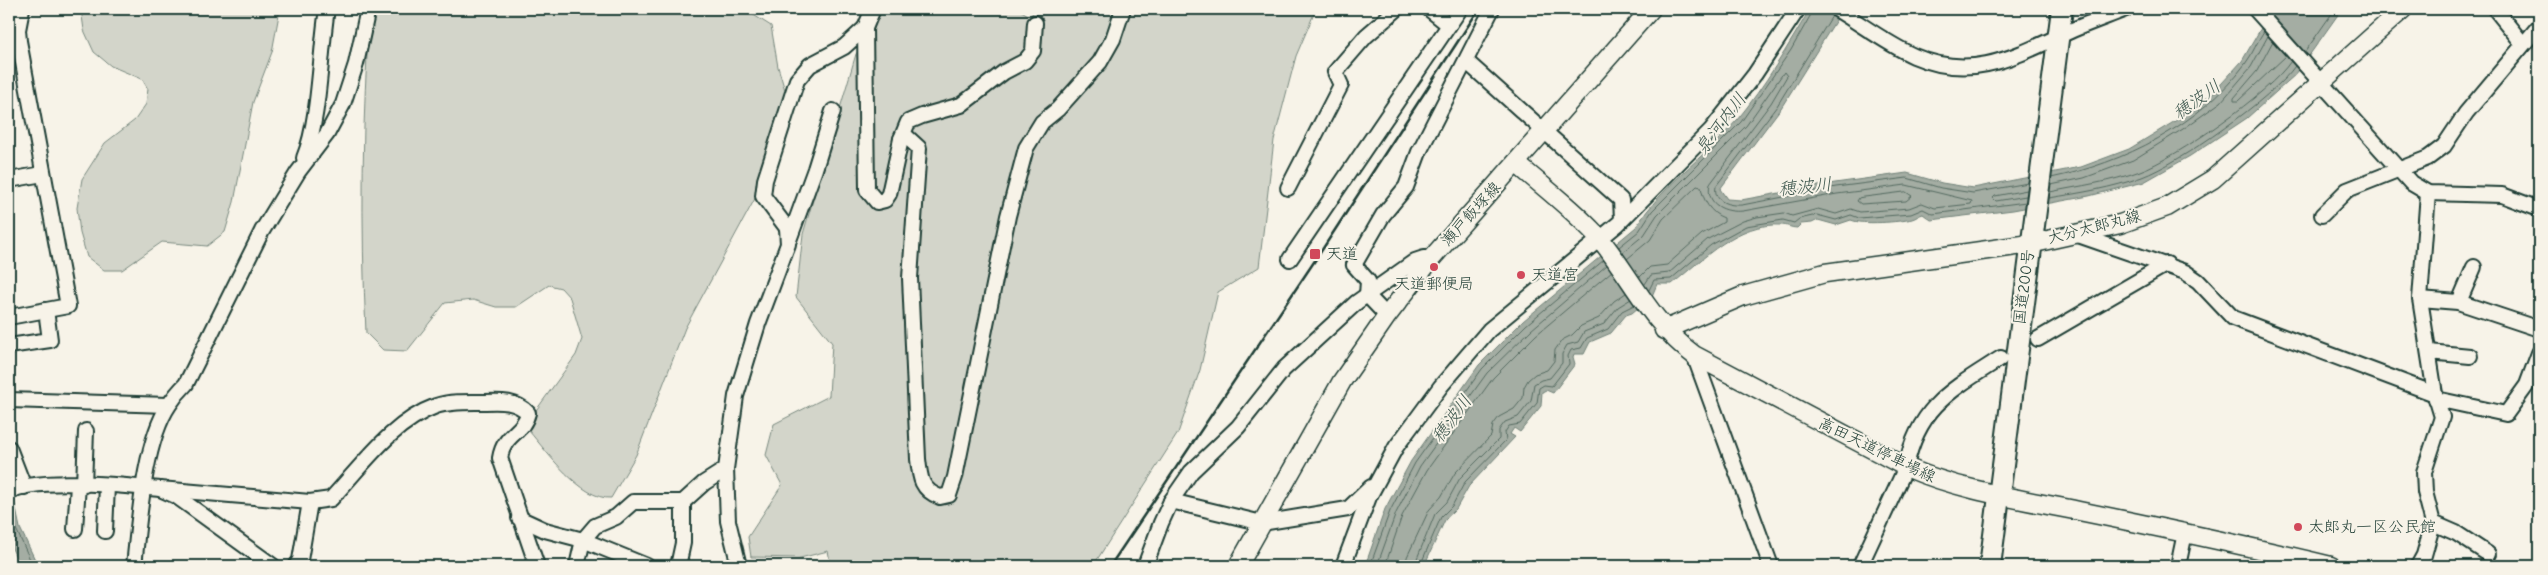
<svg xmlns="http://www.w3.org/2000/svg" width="2548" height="575" font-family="'Comic Neue','Klee One',sans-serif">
<rect width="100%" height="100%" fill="#f7f3e8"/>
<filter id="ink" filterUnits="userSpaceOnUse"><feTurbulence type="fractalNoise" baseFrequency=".02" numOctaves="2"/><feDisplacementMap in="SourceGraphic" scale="10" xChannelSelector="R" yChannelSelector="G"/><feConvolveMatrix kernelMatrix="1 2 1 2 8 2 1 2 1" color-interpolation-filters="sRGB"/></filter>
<g filter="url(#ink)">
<g fill="#d3d5ca" stroke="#79897f">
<path d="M81,9H280L272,52L253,102L234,202L225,232L207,246L162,242L122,270H104L87,257L80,233L77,208L82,179L105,143L135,120L146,104L148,89L142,79L111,66L94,52L84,30Z"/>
<path d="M370,9H744L771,26L778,67L790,107L758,193L685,328L636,455L611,498C581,500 547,452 529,431V420L576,355L582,339L570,298L561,288L549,285L516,307H496L473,300L445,303L407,351L383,350L366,333C361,225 362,116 370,9Z"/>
<path d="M879,9H1018L1030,16L1036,9H1316L1296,56L1274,140L1259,267L1218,292L1200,370L1178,433L1093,566H831L828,551L800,558L751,557L748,537L782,485L766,455L774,424L829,396L832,343L796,297L803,234L856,54L874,29Z"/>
</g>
<g fill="#a4ada3" stroke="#6f8077">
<path d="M1810,9H1843L1781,108L1720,189L1727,199L1741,200L1835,183L1907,173L1942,183L1973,188L2081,167L2129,149L2177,120L2212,94L2242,61L2272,9H2342L2296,74L2247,118L2190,156L2144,182L2089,196L2013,210L1931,220L1923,214C1919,215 1916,218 1912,219C1900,222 1862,225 1851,220L1836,225L1818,220L1812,223L1801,224L1797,228C1791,228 1787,225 1782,225C1737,222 1704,259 1672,284H1657L1652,296L1632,313L1626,315L1611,333L1590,342L1584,354H1574L1573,357L1575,364L1553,393L1546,390L1542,392L1541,406L1520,432L1514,428L1510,434L1515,437L1469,486L1456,509L1445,520L1424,566H1365L1385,509L1411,461L1479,365L1523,321L1636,227C1662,185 1705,157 1737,120C1765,86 1788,46 1810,9Z"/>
<path d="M12,490L20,528L38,566H20L9,542V492Z"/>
</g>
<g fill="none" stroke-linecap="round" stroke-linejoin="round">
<g stroke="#546a60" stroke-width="1">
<path d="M1832,16L1777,106L1716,186C1713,202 1729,206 1742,205L1836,187L1907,178L1941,188L1973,193L2028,183"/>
<path d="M2273,41L2257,71L2234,98V101H2238L2286,56"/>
<path d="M2305,52L2335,9"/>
<path d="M2051,178C2124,163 2200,125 2245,64C2253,54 2257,41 2264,31"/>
<path d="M2051,185L2084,178L2133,160L2183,129L2221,102L2251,67L2268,36"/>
<path d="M1906,192L1912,196L1906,201L1861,204L1857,201L1859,198Z"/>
<path d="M2050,192C2079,186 2111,182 2140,171C2176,158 2270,93 2291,61"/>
<path d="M2026,196L1996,201L1993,198L1995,196L2027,190"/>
<path d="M2049,198C2080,193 2112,188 2142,177C2178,164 2274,97 2295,66"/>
<path d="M1619,247L1639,231L1652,211L1741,122L1791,50L1814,9"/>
<path d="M1623,252L1644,235L1657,215L1746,126L1784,72L1787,76L1771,103L1710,184C1705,205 1726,213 1743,211L1837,194L1906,185L1972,201L1971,204L1935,208L1922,203L1909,208L1860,212L1851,209L1836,214L1818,209L1792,216L1784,213L1757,217L1743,221L1708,239L1669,273L1651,275L1645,284"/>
<path d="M1627,259L1650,240L1663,219L1697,186L1701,187C1703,200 1710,213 1724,218V222L1702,234L1667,265L1650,267L1640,277"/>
<path d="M1649,290L1654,280L1671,279L1711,245L1746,226L1783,220L1794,223L1799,219L1817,215L1836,220L1851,215L1859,218L1911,214L1923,209L1933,214L2026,202"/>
<path d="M9,500L16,529L33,566"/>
<path d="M1370,566L1390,511L1415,463L1482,369L1526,325L1604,260"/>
<path d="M1377,566L1396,513L1420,466L1487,373L1531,330L1607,265"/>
<path d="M1385,566L1402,516L1427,470L1493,378L1536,335L1612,271"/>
<path d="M1406,566L1407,557L1429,510L1441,497L1455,473L1491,436L1493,425L1499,417L1514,409L1523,398L1524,387L1528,380L1535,374L1547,370L1554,361L1555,350L1562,340L1572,335L1581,326L1599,318L1614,301L1626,293"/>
<path d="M1414,566L1435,514L1447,502L1460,478L1499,439V430L1505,422L1518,417L1531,401L1534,384L1541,380L1550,378L1562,363V354L1567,345L1578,342L1584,332L1604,324L1618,307L1631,299"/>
<path d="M1420,566L1441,517L1452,506L1465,482L1506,440L1505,432L1509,426L1520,424L1537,403L1539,388L1544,385L1552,386L1569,364L1568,356L1571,350L1581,348L1587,338L1608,329L1622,311L1634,305"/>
</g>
<defs>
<g id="minor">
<path d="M873,9L865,28L867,190L877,202L885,200L889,194L901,139L907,137L919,148L910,278L918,459C920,478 921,490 940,497L949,495L955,477L1008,216L1026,148L1042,122L1058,109L1100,62L1113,39L1123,9"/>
<path d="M1429,9L1449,25"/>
<path d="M1836,9C1861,24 1887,44 1914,56C1972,81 2014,57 2066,33C2085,24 2106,17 2126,9"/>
<path d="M2255,9L2411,183L2428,193L2502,195L2539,209"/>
<path d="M2495,9L2523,44"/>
<path d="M1466,61L1621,200L1622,219"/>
<path d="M901,139L908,122L922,116L961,105L1004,72L1025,61L1033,51L1035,23"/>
<path d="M304,158C320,119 320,52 327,9"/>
<path d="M9,180L43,174"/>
<path d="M1288,188L1341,85L1335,72L1366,36L1397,9"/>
<path d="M2322,215L2347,190L2428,158L2444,146L2466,113L2539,26"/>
<path d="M2075,234L2185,272L2198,281L2233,318L2435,394"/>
<path d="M789,240L815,169L833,111"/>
<path d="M1290,259L1460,9"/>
<path d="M1367,295L1368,281L1354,265L1383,215L1406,187L1419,152L1492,9"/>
<path d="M1367,295L1387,316"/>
<path d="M2420,299L2458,302L2539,329"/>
<path d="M2459,302L2474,267"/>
<path d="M9,317L68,306L19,41L18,30L22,9"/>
<path d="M2038,339L2167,264"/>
<path d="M9,346L50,340L46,310"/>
<path d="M2429,352L2470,356"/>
<path d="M1694,355L1771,566"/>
<path d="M2436,399L2506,414L2527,385L2539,353"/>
<path d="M9,400L168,405"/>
<path d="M9,448L24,487"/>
<path d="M84,485L86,431"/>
<path d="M160,489L310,502L331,499C362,466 392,422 436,406C451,401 470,402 485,402C501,401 517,401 528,413C523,434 504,433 500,458L537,566"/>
<path d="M9,492C34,476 128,486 160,489L176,496L273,566"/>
<path d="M1171,501L1262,523L1348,509L1371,487"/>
<path d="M519,518L545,530L583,540L647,566"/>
<path d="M2433,523L2456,533L2488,554"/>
<path d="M75,529L78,485"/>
<path d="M105,531L107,486"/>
<path d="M134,566C139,521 144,442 169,405C174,397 180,390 186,384L262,231L298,172L327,134L343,104L356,64L368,9"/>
<path d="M296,566L300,560L310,502"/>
<path d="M577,566L583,540L595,526L616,517L633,502H683L704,483L726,469"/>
<path d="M678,566L683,543V502"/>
<path d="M739,566L728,521L726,469L736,396L758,324L788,244L787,228L763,196L765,180L797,80L810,65L844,47L865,28"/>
<path d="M1145,566L1161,523L1171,501L1191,472L1238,427L1284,369L1357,302L1415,261L1424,258L1431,259"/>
<path d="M1343,566L1369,497L1396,447L1441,386L1489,330L1618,224L1711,130L1755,74L1798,9"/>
<path d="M1860,566L1906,467C1918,406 1953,389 2001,358"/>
<path d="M2178,566L2185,533"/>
<path d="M2418,566L2424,555L2433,523L2425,492L2424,472L2442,417L2435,394L2420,299L2428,193"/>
</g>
<g id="major">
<path d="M1516,163C1542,186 1579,214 1601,240C1632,279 1653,325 1694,355L1906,467C1961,491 2020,499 2079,511C2163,528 2247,546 2331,566"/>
<path d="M1664,330L1743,296L1825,273L2030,244L2120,224L2167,207L2213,179L2403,9"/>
<path d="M1238,566L1342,381L1387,316L1431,259L1651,9"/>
</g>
<path id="highway" d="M1990,566L2062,9"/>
</defs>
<use href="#minor" stroke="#1f3d34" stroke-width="18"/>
<use href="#major" stroke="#1f3d34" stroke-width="21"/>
<use href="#highway" stroke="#1f3d34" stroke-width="24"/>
<use href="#minor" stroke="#f7f3e8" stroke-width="14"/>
<use href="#major" stroke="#f7f3e8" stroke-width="18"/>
<use href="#highway" stroke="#f7f3e8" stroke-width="20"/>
<path stroke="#1f3d34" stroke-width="2.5" d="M1110,566L1318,256L1479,9"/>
</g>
</g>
<g fill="#d1495b" stroke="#f7f3e8" stroke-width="2">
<rect x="1309" y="248" width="12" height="12" rx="2.5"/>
<circle cx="1434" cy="267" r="5"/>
<circle cx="1521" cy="275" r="5"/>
<circle cx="2298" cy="527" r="5"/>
</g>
<g text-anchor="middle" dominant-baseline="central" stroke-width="4" stroke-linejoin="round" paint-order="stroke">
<g font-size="16" fill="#1f3d34" stroke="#f7f3e8">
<text transform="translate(1471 214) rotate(-48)">瀬戸飯塚線</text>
<text transform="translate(2094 227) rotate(-14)">大分太郎丸線</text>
<text transform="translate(2024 287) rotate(-83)">国道200号</text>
<text transform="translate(1877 450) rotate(26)">高田天道停車場線</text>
</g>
<g font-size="16" fill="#1f3d34" stroke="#f7f3e8" text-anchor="start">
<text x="1326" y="254">天道</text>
<text x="1531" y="275">天道宮</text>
<text x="1434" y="284" text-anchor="middle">天道郵便局</text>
<text x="2308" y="527">太郎丸一区公民館</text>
</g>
<g font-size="18" font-style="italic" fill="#405950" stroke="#f7f3e8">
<text transform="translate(2197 100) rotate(-36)">穂波川</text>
<text transform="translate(1721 124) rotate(-53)">泉河内川</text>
<text transform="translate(1805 187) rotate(-6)">穂波川</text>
<text transform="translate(1452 419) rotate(-54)">穂波川</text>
</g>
</g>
<rect width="2548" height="575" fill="none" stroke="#f7f3e8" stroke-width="30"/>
<rect x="15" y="15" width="2518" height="545" fill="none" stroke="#1f3d34" stroke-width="2" filter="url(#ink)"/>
</svg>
